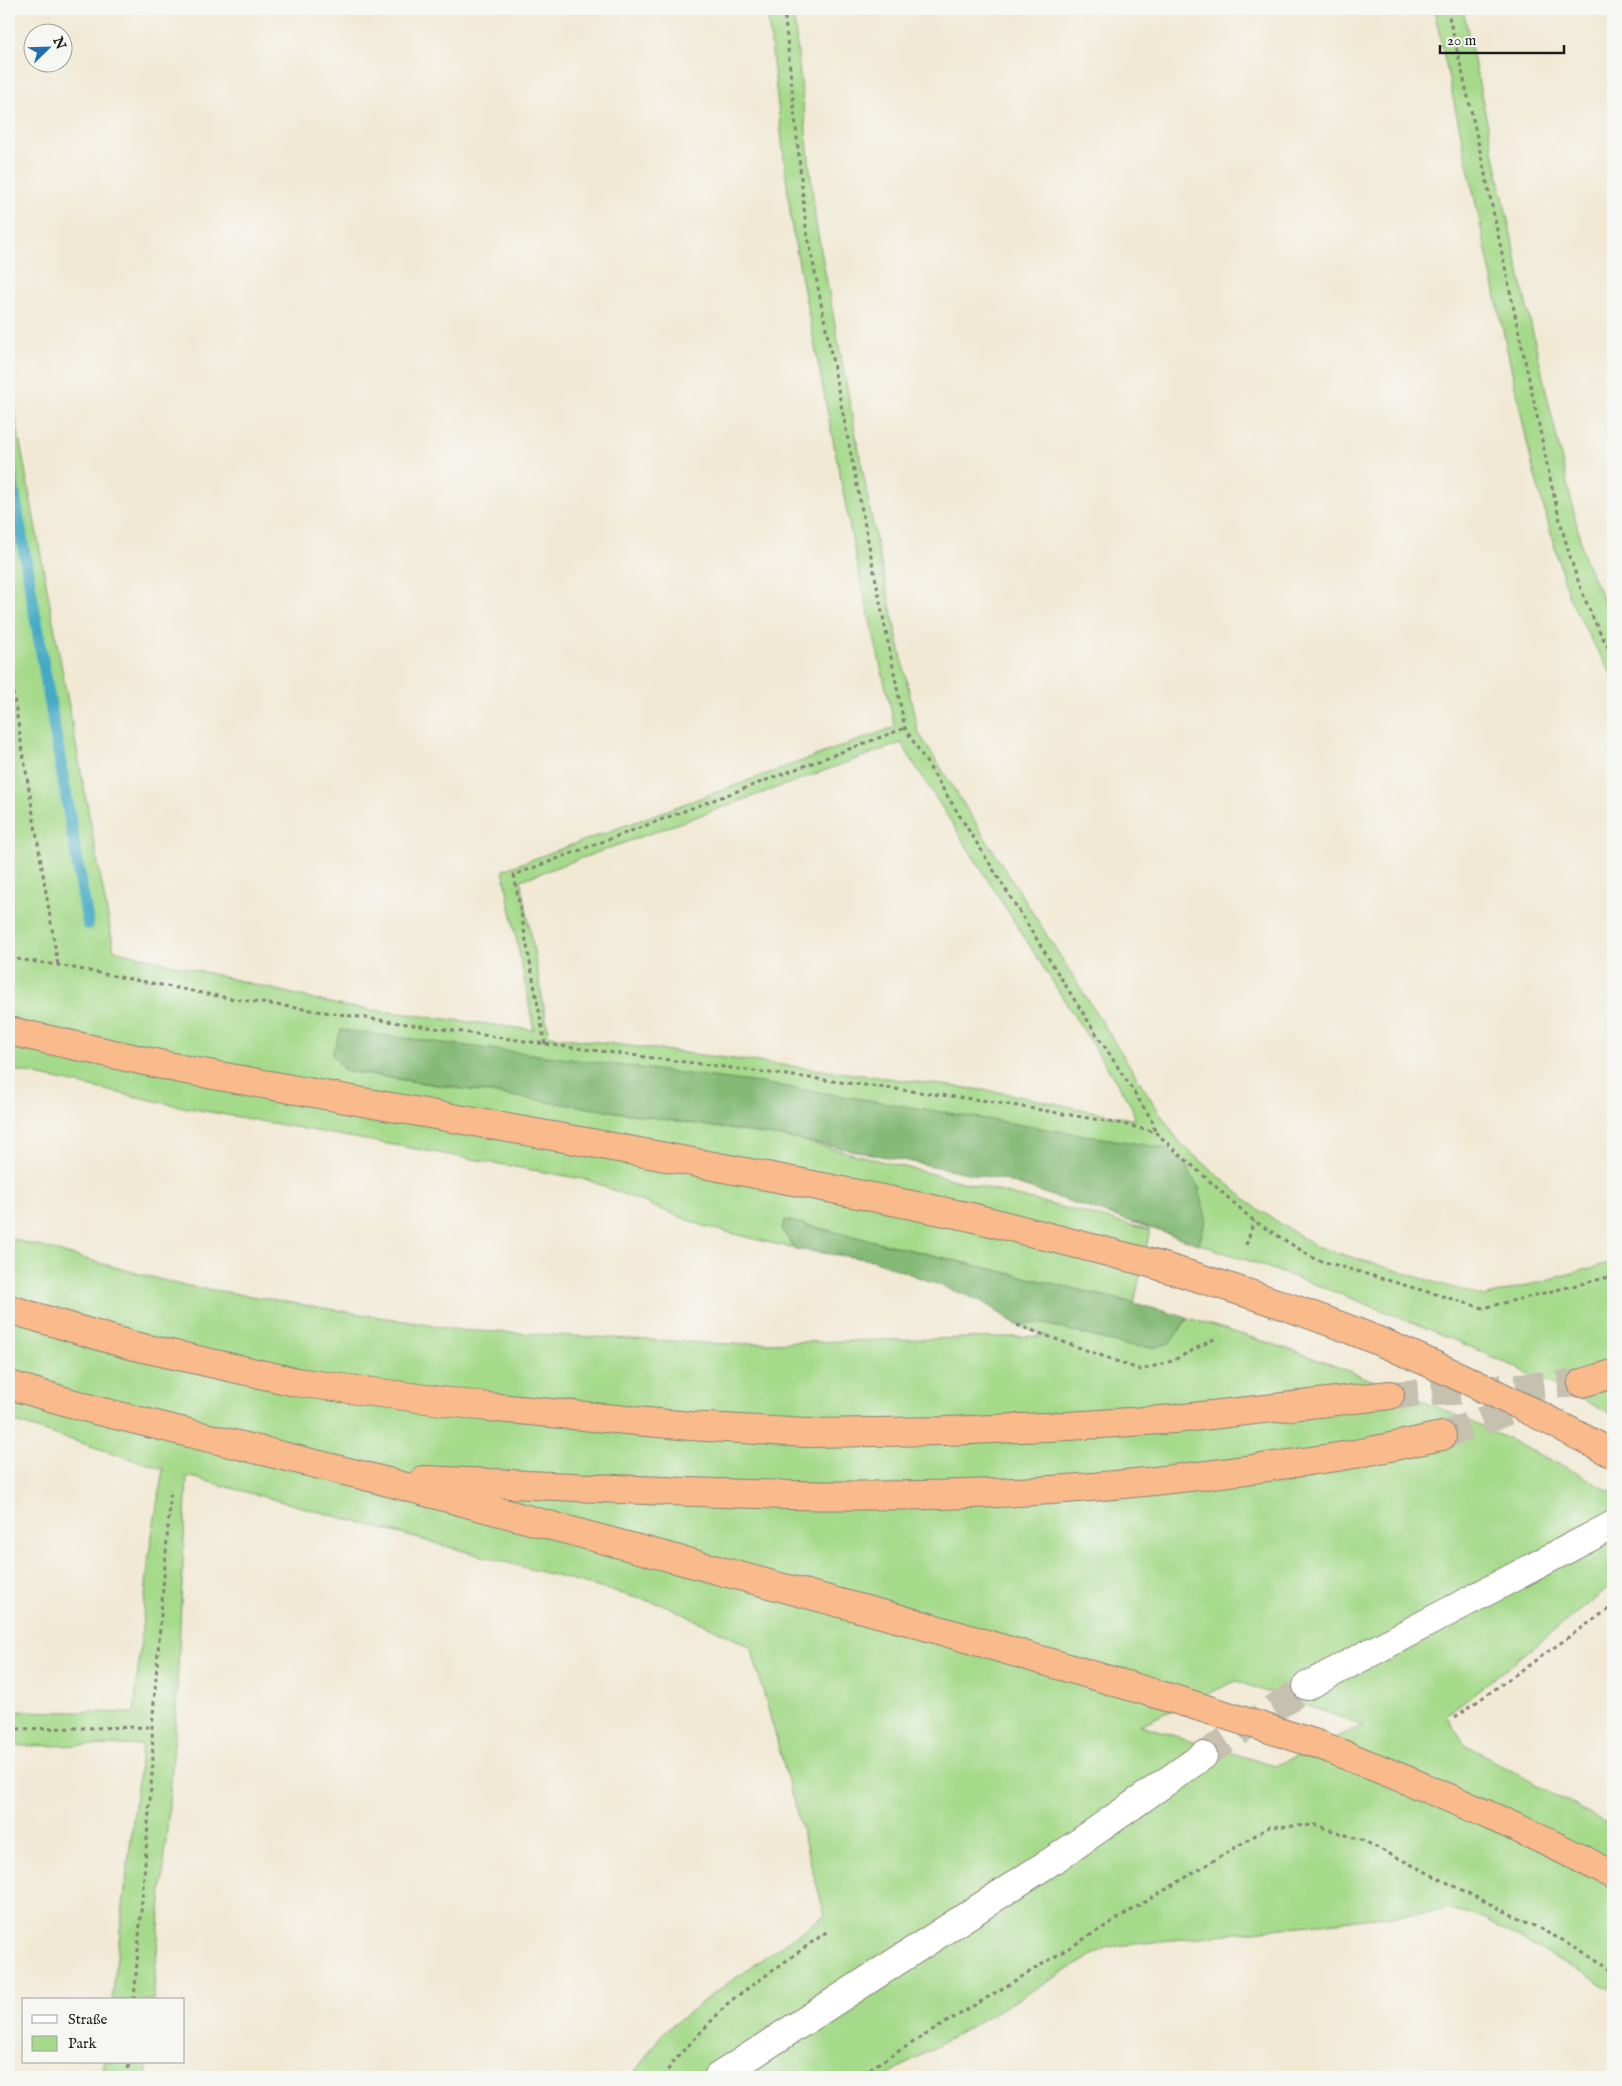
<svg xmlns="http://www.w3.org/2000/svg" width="1622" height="2086" font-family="'IM FELL English',serif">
<rect width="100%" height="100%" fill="#f6f6f2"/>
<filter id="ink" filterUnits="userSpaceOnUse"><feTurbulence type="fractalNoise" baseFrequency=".02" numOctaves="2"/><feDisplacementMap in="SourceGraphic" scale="10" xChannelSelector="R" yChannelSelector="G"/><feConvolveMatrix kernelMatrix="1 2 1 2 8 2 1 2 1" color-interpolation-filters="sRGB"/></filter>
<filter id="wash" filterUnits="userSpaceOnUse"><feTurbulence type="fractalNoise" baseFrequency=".0096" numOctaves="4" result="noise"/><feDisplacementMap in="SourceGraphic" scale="20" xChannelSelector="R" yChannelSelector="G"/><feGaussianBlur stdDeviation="1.12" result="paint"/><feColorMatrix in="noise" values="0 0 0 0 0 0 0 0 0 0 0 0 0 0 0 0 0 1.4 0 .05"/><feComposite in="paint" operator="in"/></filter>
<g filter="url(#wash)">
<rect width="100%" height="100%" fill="#f1e9d4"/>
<g fill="#a5da8a" stroke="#607b53" fill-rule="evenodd">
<path d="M767,9H793L816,224L876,541L918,732L1159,1112L1180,1143L1255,1207L1315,1246L1484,1297L1613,1262V1415C1480,1346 1341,1291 1199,1244L1206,1218L1199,1188L345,1071L795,1139L1150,1230L1134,1303L785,1220L782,1230L795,1249L703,1226L588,1180L188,1108L9,1069V383L114,950L342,1006L534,1030L503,870L895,727L858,569L792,228ZM901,743L1132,1107L1135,1120L999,1092L549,1036L521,880Z"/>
<path d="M1434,9H1463L1518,268L1582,548L1585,561L1613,620V676L1591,640L1568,595L1532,465Z"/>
<path d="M9,1238L177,1284L459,1330L726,1344L1047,1336L1017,1325L1040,1323L1125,1345L1170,1343L1188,1318C1232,1332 1276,1344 1319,1360C1421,1397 1518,1441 1613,1493V1585L1446,1715L1465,1744L1613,1828V1990L1483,1918L1449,1910L1107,1947L884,2077H631L662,2034L710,1996L825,1915L751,1647L667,1606L187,1476L175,1731L153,2000H112L142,1745L9,1746V1711L134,1713L149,1554L163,1469L9,1420ZM1236,1681L1363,1725L1275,1766L1140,1725Z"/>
<path d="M104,2062H148L146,2077H103Z"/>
</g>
<g fill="#84ba76" stroke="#506b49">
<path d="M341,1030L775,1085L1165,1148L1184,1163L1199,1188L1206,1218L1199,1244L1004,1180L795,1139L345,1071L332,1054Z"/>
<path d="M785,1220L1134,1303L1188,1318L1170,1343L1153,1348L1125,1345L1040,1323L1017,1325L981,1301L873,1260L795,1249L782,1230Z"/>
</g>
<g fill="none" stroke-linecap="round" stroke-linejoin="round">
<path stroke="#44abc4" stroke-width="12" d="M9,463L88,924"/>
</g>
</g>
<g filter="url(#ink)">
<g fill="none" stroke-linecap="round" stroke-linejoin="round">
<path stroke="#c6c0af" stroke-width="28" stroke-dasharray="28 14" stroke-linecap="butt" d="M1203,1756L1307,1686"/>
<g stroke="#c6c0af" stroke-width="28" stroke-dasharray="28 14" stroke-linecap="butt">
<path d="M1390,1395L1582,1383"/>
<path d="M1442,1436L1539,1399"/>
</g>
<defs>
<g id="minor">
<path d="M1307,1686L1613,1525"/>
<path d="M718,2077L1067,1851L1203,1756"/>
</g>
<g id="highway">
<path d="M9,1031L186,1070L586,1142L798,1182L971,1217L1143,1261"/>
<path d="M9,1309L130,1345L296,1382L488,1407L690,1426L807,1433L946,1431L1069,1426L1175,1419L1390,1395"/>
<path d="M1582,1383L1613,1374"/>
<path d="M9,1385L95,1410L373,1478L915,1623L1187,1703"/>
<path d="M424,1480C628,1489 832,1503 1035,1491C1136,1485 1237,1472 1337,1457C1372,1452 1407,1443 1442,1436"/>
<path d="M1320,1745C1420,1785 1518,1825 1613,1875"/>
</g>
</defs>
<use href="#minor" stroke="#868278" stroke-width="30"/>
<use href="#highway" stroke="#868278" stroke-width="30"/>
<g stroke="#868278" stroke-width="3" stroke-dasharray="4 4" stroke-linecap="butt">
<path d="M784,9L806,227L905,728L1074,999L1152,1120L1155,1132"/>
<path d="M1447,9C1479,137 1504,267 1533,397C1551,481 1567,582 1613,655"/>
<path d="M9,668L58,965"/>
<path d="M9,958L58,965L228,998L545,1044L988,1101L1123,1124L1155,1132L1254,1221L1315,1259L1483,1308L1613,1276"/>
<path d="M545,1044L514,875L905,728"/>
<path d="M1246,1245L1254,1221"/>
<path d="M1017,1325L1141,1370L1172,1361L1216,1338"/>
<path d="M1455,1717L1613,1606"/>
<path d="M9,1729L152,1727"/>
<path d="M134,2000L153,1762L152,1727L171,1489"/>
<path d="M128,2077L129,2062"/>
<path d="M663,2077L674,2061L729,2002L829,1930"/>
<path d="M856,2077L1269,1827L1316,1825L1364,1841L1570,1944L1613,1970"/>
</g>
<use href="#minor" stroke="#fff" stroke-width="28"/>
<use href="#highway" stroke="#fabb8c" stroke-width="28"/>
<defs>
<g id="highway-bridge">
<path d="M1143,1261C1218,1283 1294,1307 1366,1336C1451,1370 1533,1411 1613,1454"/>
<path d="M1187,1703L1320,1745"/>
</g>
</defs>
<use href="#highway-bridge" stroke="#868278" stroke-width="30" stroke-linecap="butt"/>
<use href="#highway-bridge" stroke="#fabb8c" stroke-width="28"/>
</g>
</g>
<rect width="1622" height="2086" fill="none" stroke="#f6f6f2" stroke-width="30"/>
<rect x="22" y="1998" width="162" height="65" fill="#f6f6f2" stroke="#9f9f9c"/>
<rect x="32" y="2015" width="25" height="8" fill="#ffffff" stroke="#9f9f9c"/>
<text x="68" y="2024" font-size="15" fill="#1c1c1c">Straße</text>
<rect x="32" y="2036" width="25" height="15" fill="#a5da8a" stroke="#9f9f9c"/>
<text x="68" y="2048" font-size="15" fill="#1c1c1c">Park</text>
<g transform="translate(48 48) rotate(67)"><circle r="24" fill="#f6f6f2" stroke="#9f9f9c"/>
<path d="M0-4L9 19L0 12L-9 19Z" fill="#1f6fb2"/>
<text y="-8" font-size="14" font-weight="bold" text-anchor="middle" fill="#1c1c1c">N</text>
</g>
<path d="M1440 45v8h124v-8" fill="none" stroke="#1c1c1c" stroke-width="2.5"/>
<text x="1447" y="45" font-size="15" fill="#1c1c1c" stroke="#f6f6f2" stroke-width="4" paint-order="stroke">20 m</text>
</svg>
